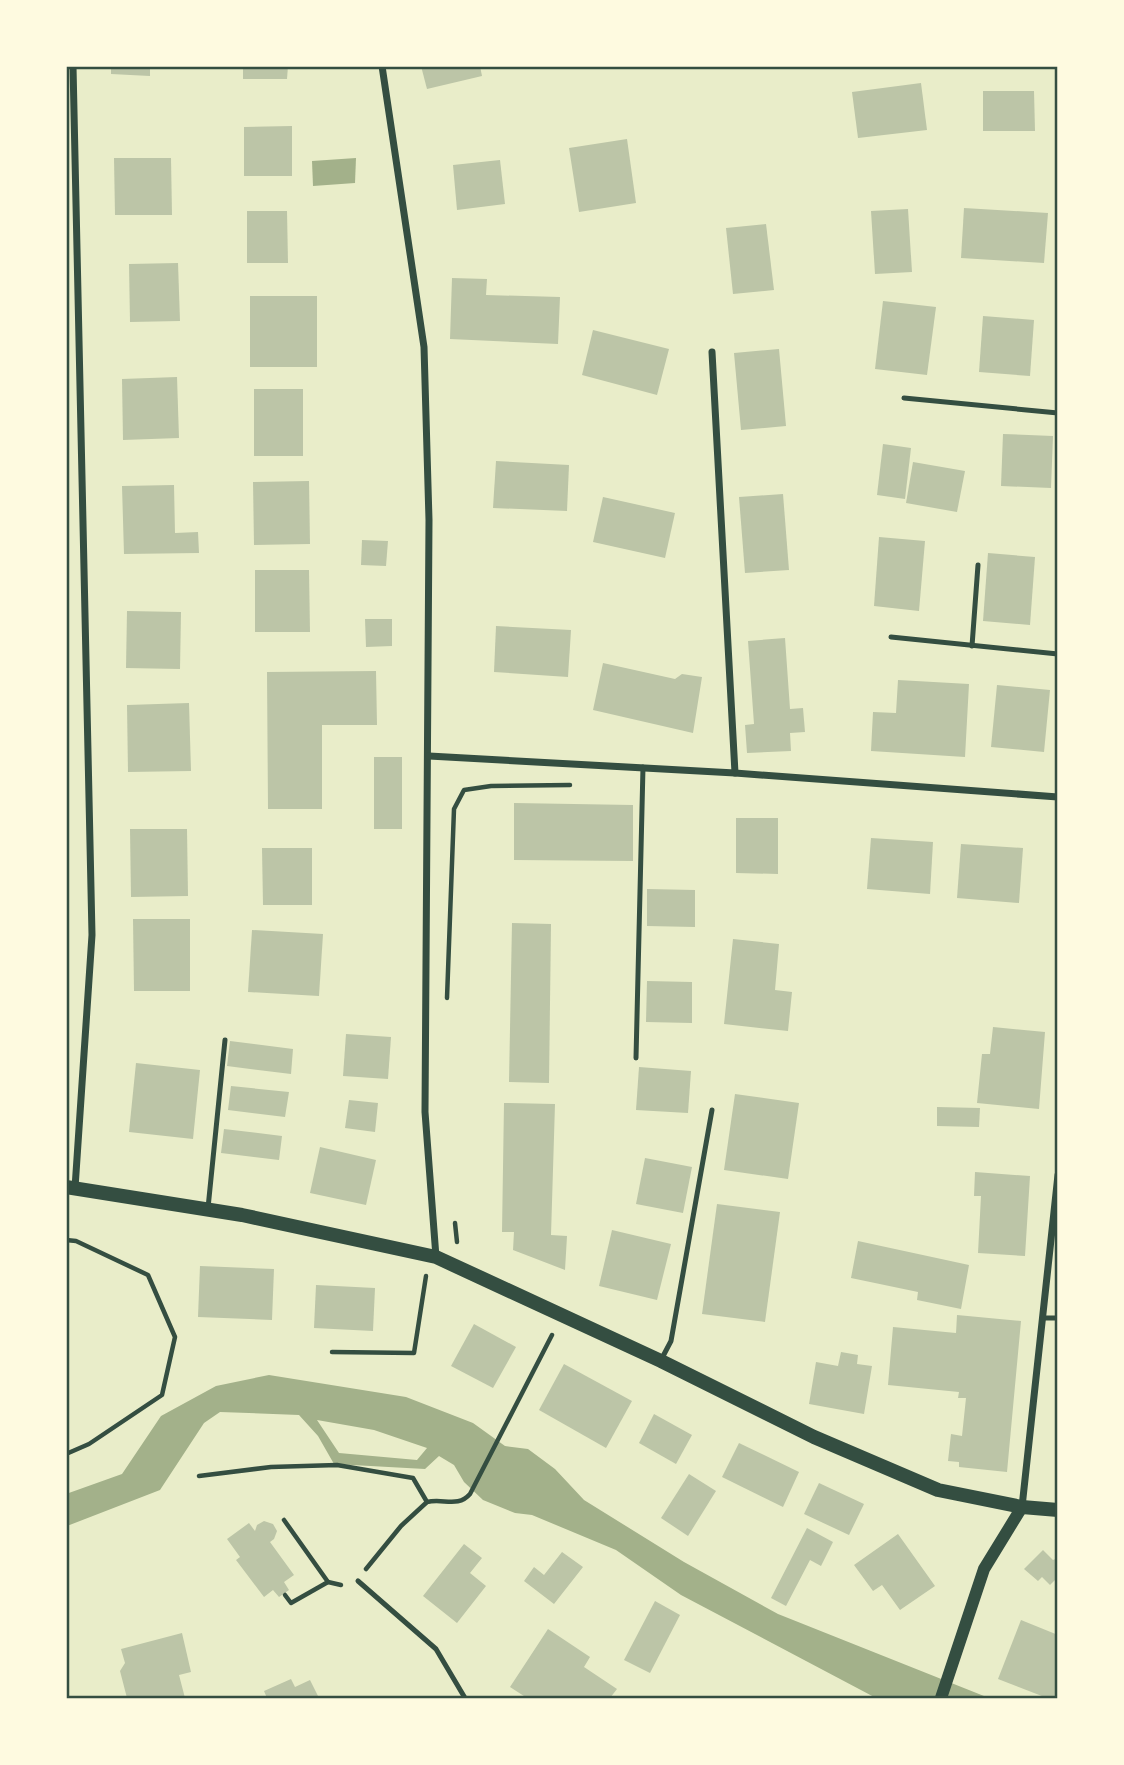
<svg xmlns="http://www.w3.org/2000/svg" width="1124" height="1765" font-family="Poppins,sans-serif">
<rect width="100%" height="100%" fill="#e9edc9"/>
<g fill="#a3b18a" fill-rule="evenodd">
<path d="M356,158L355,183L313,186L312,161Z"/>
<path d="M269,1375L406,1397L473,1423L505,1446L528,1449L555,1469L584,1500L684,1562L778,1614L989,1698H876L681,1595L616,1550L532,1515L515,1513L483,1500L464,1482L454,1465L439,1456L425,1469L334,1464L318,1436L299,1415L220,1412L204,1423L160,1490L67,1526L66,1494L122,1474L161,1416L216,1386ZM317,1420L374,1430L427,1448L417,1460L339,1453Z"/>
</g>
<g fill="#bcc5a7">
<path d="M111,66H150V76L111,74Z"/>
<path d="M243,66H288L287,79H243Z"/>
<path d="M421,66H480L482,76L427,89Z"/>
<path d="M921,83L927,130L858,138L852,92Z"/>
<path d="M983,91H1034L1035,131H983Z"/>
<path d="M292,126V176H244V127Z"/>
<path d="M627,139L636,203L579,212L569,148Z"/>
<path d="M114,158H171L172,215H115Z"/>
<path d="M500,160L505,204L457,210L453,165Z"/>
<path d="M964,208L1048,213L1044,263L961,258Z"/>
<path d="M908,209L912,272L875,274L871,211Z"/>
<path d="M247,211H287L288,263H247Z"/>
<path d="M766,224L774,290L733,294L726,228Z"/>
<path d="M178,263L180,321L130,322L129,264Z"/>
<path d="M452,278L487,279L486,295L560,297L558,344L450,339Z"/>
<rect x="250" y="296" width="67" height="71"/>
<path d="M883,301L936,307L927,375L875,369Z"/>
<path d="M983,316L1034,320L1030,376L979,372Z"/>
<path d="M593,330L669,349L657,395L582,375Z"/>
<path d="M779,349L786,426L741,430L734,353Z"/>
<path d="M177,377L179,438L123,440L122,379Z"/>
<rect x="254" y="389" width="49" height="67"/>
<path d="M1003,434L1053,436L1051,488L1001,486Z"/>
<path d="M883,444L911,448L905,499L877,495Z"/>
<path d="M496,461L569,465L567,511L493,508Z"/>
<path d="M913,462L965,471L957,512L906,503Z"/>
<path d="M309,481L310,544L254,545L253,482Z"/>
<path d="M174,485L175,533L198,532L199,553L124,554L122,486Z"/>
<path d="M783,494L789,570L745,573L739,497Z"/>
<path d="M603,497L675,513L665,558L593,542Z"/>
<path d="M879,537L925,541L919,611L874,606Z"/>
<path d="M362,540L388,541L386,566L361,565Z"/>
<path d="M988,553L1035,557L1030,625L983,621Z"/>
<path d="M255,570H309L310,632H255Z"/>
<path d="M127,611L181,612L180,669L126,668Z"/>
<path d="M365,619H392V646L366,647Z"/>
<path d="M496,626L571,630L568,677L494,672Z"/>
<path d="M785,638L790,709L803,708L805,732L790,733L791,751L747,753L745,725L754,724L748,641Z"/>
<path d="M603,663L675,679L682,674L702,677L693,733L593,710Z"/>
<path d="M376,671L377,725H322V809H268L267,672Z"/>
<path d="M898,680L969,684L965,757L871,751L873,712L896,713Z"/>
<path d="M997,685L1050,690L1044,752L991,747Z"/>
<path d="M189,703L191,771L128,772L127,705Z"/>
<rect x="374" y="757" width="28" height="72"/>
<path d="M514,803L633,805V861L514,860Z"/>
<path d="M736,818H778V874L736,873Z"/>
<path d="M130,829H187L188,896L131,897Z"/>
<path d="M871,838L933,842L930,894L867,889Z"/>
<path d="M961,844L1023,848L1019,903L957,898Z"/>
<path d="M262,848H312V905H263Z"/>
<path d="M647,889L695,890V927L647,926Z"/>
<path d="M133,919H190V991H134Z"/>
<path d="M512,923L551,924L549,1083L509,1082Z"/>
<path d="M252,930L323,934L319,996L248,992Z"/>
<path d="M733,939L779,944L775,990L792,992L788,1031L724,1024Z"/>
<path d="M647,981L692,982V1023L646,1022Z"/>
<path d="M993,1027L1045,1032L1039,1109L977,1103L982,1054H990Z"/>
<path d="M346,1034L391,1037L388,1079L343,1076Z"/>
<path d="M230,1041L293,1049L291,1074L227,1066Z"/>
<path d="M136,1063L200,1070L193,1139L129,1132Z"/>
<path d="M639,1067L691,1071L688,1113L636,1110Z"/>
<path d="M231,1086L289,1092L285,1117L228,1110Z"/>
<path d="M735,1094L799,1103L788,1179L724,1170Z"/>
<path d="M349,1100L378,1103L375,1132L345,1128Z"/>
<path d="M504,1103L555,1104L551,1235L567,1236L565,1270L513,1250L514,1232H502Z"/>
<path d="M937,1107L980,1108L979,1127L937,1126Z"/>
<path d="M224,1129L282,1136L279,1160L221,1153Z"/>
<path d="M320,1147L376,1160L366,1205L310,1193Z"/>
<path d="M645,1158L692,1167L683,1213L636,1204Z"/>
<path d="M975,1172L1030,1176L1025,1256L978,1253L981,1196H974Z"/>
<path d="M717,1204L780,1212L765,1322L702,1314Z"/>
<path d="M612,1230L671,1244L657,1300L599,1286Z"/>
<path d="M858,1241L969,1265L961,1309L917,1300L918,1292L851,1278Z"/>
<path d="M200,1266L274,1269L272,1320L198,1317Z"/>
<path d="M316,1285L375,1288L373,1331L314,1328Z"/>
<path d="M957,1315L1021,1321L1007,1472L959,1467V1462L948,1461L951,1434L962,1436L966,1398H958L959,1392L888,1385L893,1327L956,1333Z"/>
<path d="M474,1324L516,1347L493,1388L451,1366Z"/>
<path d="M841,1352L858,1355L857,1364L872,1366L864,1414L809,1404L816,1362L838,1366Z"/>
<path d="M564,1364L632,1401L606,1448L539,1410Z"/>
<path d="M654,1414L692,1435L676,1464L639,1443Z"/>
<path d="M739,1443L799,1472L783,1507L722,1477Z"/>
<path d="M689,1474L716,1491L688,1536L661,1518Z"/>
<path d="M819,1483L864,1504L849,1535L804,1514Z"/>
<path d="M264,1521L273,1524L277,1531L274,1539L270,1542L294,1575L284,1582L289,1590L279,1597L273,1590L264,1597L236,1560L240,1557L227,1539L249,1523L255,1531L257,1525Z"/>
<path d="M807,1528L833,1542L821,1566L810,1560L786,1606L771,1598Z"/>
<path d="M898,1534L935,1586L900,1610L882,1585L873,1591L854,1565Z"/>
<path d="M464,1544L482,1558L470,1573L486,1586L457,1623L423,1596Z"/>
<path d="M1043,1550L1053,1560L1058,1558V1577L1050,1585L1042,1577L1038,1581L1024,1569Z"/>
<path d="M562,1552L583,1567L554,1604L524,1581L534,1567L544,1575Z"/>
<path d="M655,1601L680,1615L650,1673L624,1660Z"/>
<path d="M1021,1620L1058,1635V1698H1047L998,1679Z"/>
<path d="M548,1629L590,1657L584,1667L617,1689L610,1698H527L510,1687Z"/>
<path d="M182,1633L191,1672L179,1675L185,1698H127L120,1671L125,1663L121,1649Z"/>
<path d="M291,1679L295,1687L310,1680L319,1698H267L264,1691Z"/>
</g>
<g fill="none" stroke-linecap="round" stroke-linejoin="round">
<g stroke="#344e41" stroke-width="4.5">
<path d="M447,998L454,809L464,790L491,786L570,785"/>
<path d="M455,1223L457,1242"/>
<path d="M66,1240L76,1241L148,1275L175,1337L162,1395L89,1444L66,1454"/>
<path d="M332,1352L414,1353L426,1276"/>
<path d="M199,1476L271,1467L337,1465L413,1478L427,1502"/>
<path d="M284,1520L328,1582"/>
<path d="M366,1569L401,1526L427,1502C443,1498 458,1508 470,1494L552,1335"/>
<path d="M285,1595L291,1603L328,1582L341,1585"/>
</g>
<g stroke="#344e41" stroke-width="5">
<path d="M904,398L1058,413"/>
<path d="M891,637L1058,654"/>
<path d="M972,646L978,565"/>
<path d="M636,1058L643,767"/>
<path d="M208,1208L225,1040"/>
<path d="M1042,1318H1058"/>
<path d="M661,1360L671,1341L712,1110"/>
<path d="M358,1581L436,1649L465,1698"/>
</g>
<g stroke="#344e41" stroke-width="7">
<path d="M73,66L92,935L75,1188"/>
<path d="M382,66L424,347L429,520L425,1112L436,1257"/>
<path d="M712,352L735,773"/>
<path d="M429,756L735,773L1058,797"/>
<path d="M1022,1507L1058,1175"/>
</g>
<path stroke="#344e41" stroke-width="12" d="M941,1698L984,1569L1022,1507"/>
<path stroke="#344e41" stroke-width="14" d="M66,1187L242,1215L436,1257L661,1361L814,1437L938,1490L1022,1507L1058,1510"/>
</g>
<rect width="1124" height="1765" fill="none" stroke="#fefae0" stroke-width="136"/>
<rect x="68" y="68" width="988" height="1629" fill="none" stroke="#344e41" stroke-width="2.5"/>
</svg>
